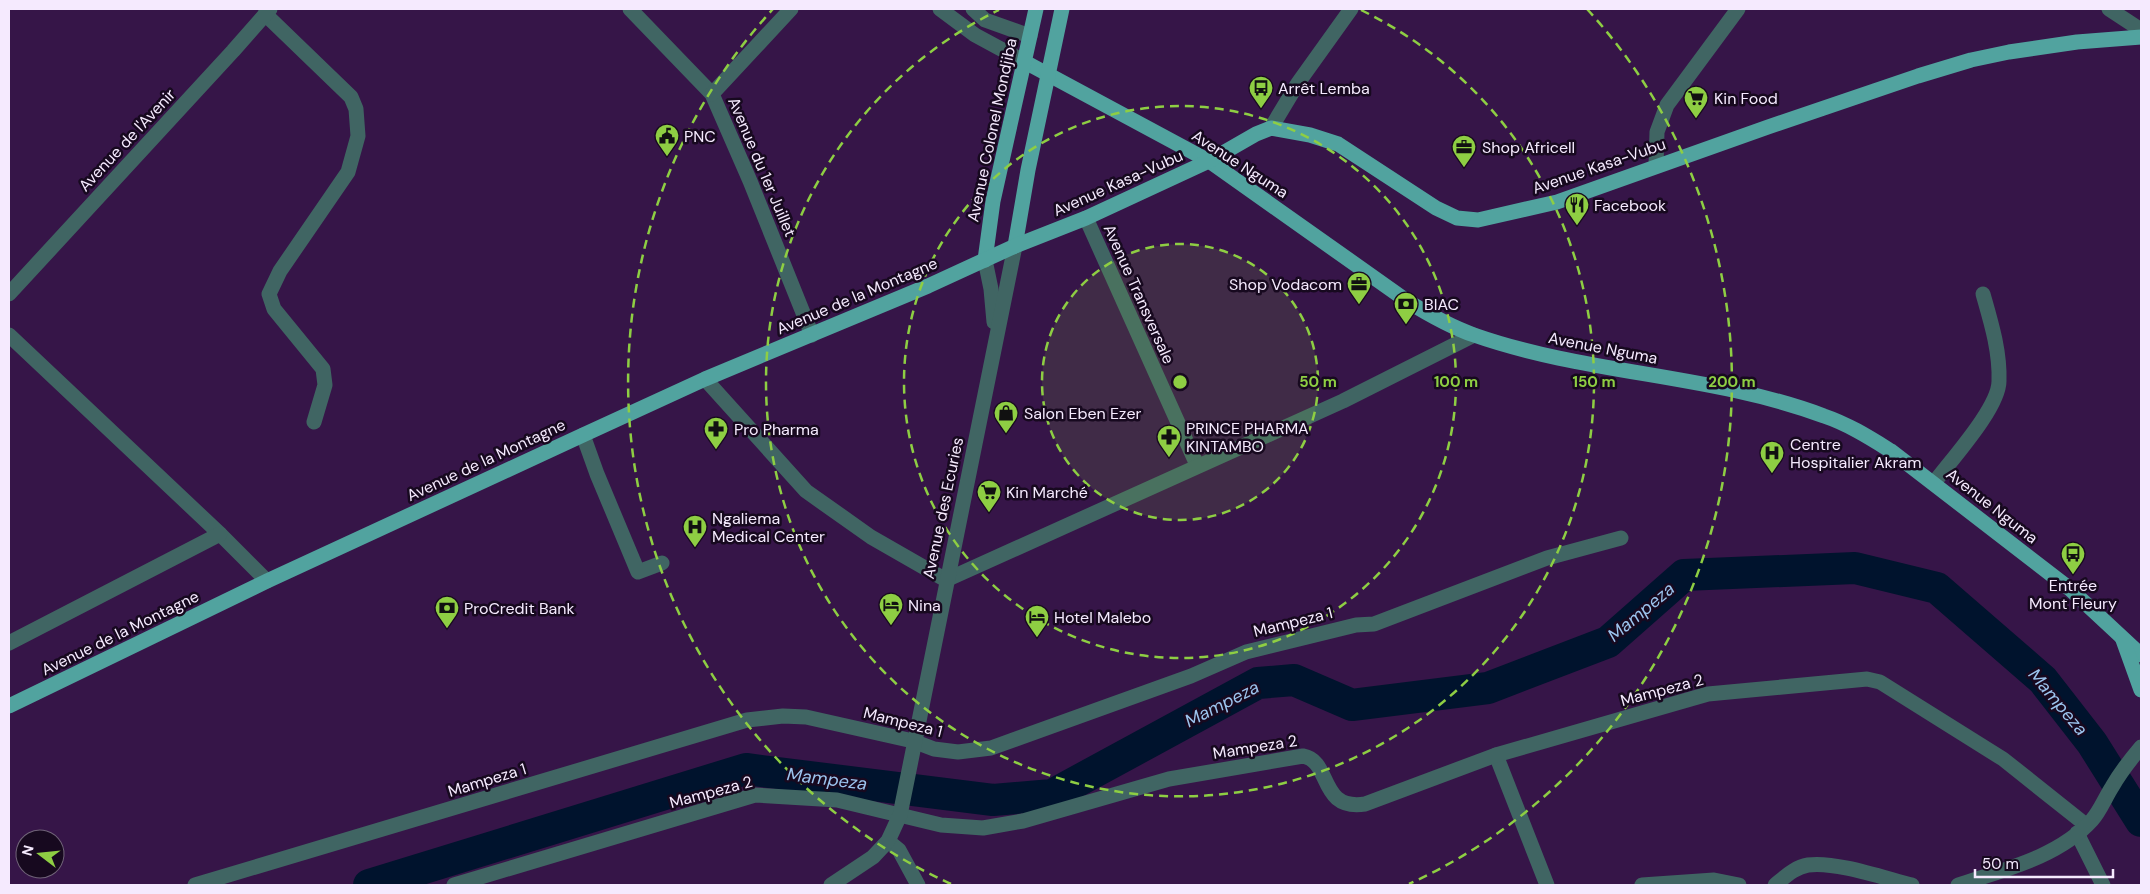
<svg xmlns="http://www.w3.org/2000/svg" width="2150" height="894" font-family="'DM Sans',sans-serif">
<rect width="100%" height="100%" fill="#361548"/>
<g fill="none" stroke-linecap="round" stroke-linejoin="round">
<path stroke="#00132d" stroke-width="32" d="M369,885L746,769L993,800L1052,795L1258,683L1294,680L1352,705L1488,688L1608,642L1684,575L1855,568L1937,588L2043,680L2092,743L2141,821"/>
<g stroke="#406563" stroke-width="15">
<path d="M630,9L712,94L750,181L812,335"/>
<path d="M940,9L975,35L1025,62"/>
<path d="M973,9L985,20L1030,36"/>
<path d="M2109,9L2141,30"/>
<path d="M265,14L351,97L356,109L358,136L348,172L280,271L269,294L274,309L323,369L325,385L314,422"/>
<path d="M712,94L791,9"/>
<path d="M1271,128L1298,83L1351,9"/>
<path d="M1656,165L1657,132L1667,105L1738,9"/>
<path d="M1086,218L1197,465"/>
<path d="M985,260L991,289L994,322"/>
<path d="M9,294L233,51L270,9"/>
<path d="M9,335L220,534L267,581"/>
<path d="M705,379L806,491L871,537L946,580L1343,401L1474,335"/>
<path d="M583,435L597,474L638,572L662,563"/>
<path d="M1934,483C1951,460 1999,408 1999,381C2000,351 1991,322 1983,294"/>
<path d="M9,643L220,534"/>
<path d="M1496,755L1547,885"/>
<path d="M2077,833L2103,885"/>
<path d="M888,841L899,850L918,885"/>
<path d="M195,885L747,720L783,716L806,717L913,741L934,749L958,752L991,748L1191,676L1246,652L1356,625L1374,624L1547,558L1621,538"/>
<path d="M454,885L755,795L837,800L941,825L983,828L1023,821L1169,779L1303,756C1332,761 1318,811 1365,804L1496,755L1687,700L1708,694L1867,679L1880,682L2003,759L2086,825"/>
<path d="M831,885L873,857L888,841L900,815L1015,246"/>
<path d="M1642,885L1714,880L1739,885"/>
<path d="M1775,885C1785,877 1795,867 1808,865C1835,861 1884,878 1912,885"/>
<path d="M1958,885C2003,870 2059,857 2092,820C2100,811 2105,798 2112,787C2120,773 2130,760 2141,747"/>
</g>
<g stroke="#51a39f" stroke-width="15">
<path d="M1025,62L1209,161L1407,301C1428,314 1451,327 1474,335C1588,375 1712,374 1824,416C1848,424 1870,438 1891,451L2070,589L2141,655"/>
<path d="M1015,246L1028,170L1062,9"/>
<path d="M985,260L993,201L1036,9"/>
<path d="M2123,640L2141,690"/>
<path d="M9,706L267,581L583,435L705,379L928,286L1015,246L1086,218L1209,161L1256,134L1271,128L1310,135L1338,144L1436,208L1457,218L1478,220L1557,202L1768,127L1918,76L1971,60L2009,52L2077,42L2141,37"/>
</g>
</g>
<circle cx="1180" cy="382" r="138" fill="#8ece43" fill-opacity=".12"/>
<g fill="none" stroke="#8ece43" stroke-width="2.5" stroke-dasharray="9 6">
<circle cx="1180" cy="382" r="138"/>
<circle cx="1180" cy="382" r="276"/>
<path d="M1361 10A414 414 0 1 1 999 10"/>
<path d="M951 884A552 552 0 0 1 773 9M1587 9A552 552 0 0 1 1409 884"/>
</g>
<defs>
<symbol id="bus-pin" viewBox="-11 -11 22 30"><path d="M0 17L-7.5 6A9.5 9.5 0 1 1 7.5 6Z" fill="#8ece43" stroke="#17091f"/><path d="M-5-6H5V4H4V6H2V4H-2V6H-4V4H-5ZM-3.5-4V0h7V-4ZM-3.5 1.2v1.5H-2V1.2ZM2 1.2v1.5H3.5V1.2Z" fill="#111"/></symbol>
<symbol id="supermarket-pin" viewBox="-11 -11 22 30"><path d="M0 17L-7.5 6A9.5 9.5 0 1 1 7.5 6Z" fill="#8ece43" stroke="#17091f"/><path d="M-6-5.5h2.5l.6 2H6L4.5 2H-2.5L-4.4-4H-6ZM-1.5 3.2a1.3 1.3 0 1 0 .1 0ZM3 3.2a1.3 1.3 0 1 0 .1 0Z" fill="#111"/></symbol>
<symbol id="civic-pin" viewBox="-11 -11 22 30"><path d="M0 17L-7.5 6A9.5 9.5 0 1 1 7.5 6Z" fill="#8ece43" stroke="#17091f"/><path d="M-.6-6.5H3V-4.5H.6V-3L4-1V1h2V6H-6V1h2V-1L-.6-3ZM-1.2 2.5V6h2.4V2.5Z" fill="#111"/></symbol>
<symbol id="office-pin" viewBox="-11 -11 22 30"><path d="M0 17L-7.5 6A9.5 9.5 0 1 1 7.5 6Z" fill="#8ece43" stroke="#17091f"/><path d="M-6-3h4V-5.5h4V-3h4V5H-6ZM-1-4.5V-3h2v-1.5ZM-6 0V1H6V0Z" fill="#111"/></symbol>
<symbol id="restaurant-pin" viewBox="-11 -11 22 30"><path d="M0 17L-7.5 6A9.5 9.5 0 1 1 7.5 6Z" fill="#8ece43" stroke="#17091f"/><path d="M-5-6h1v4h1v-4h1v4h1v-4h1v5L-1.5 .5V6h-2V.5L-5-1ZM5-6V6H3V1.5H1.5Q1.5-4 5-6Z" fill="#111"/></symbol>
<symbol id="bank-pin" viewBox="-11 -11 22 30"><path d="M0 17L-7.5 6A9.5 9.5 0 1 1 7.5 6Z" fill="#8ece43" stroke="#17091f"/><path d="M-6-4H6V4H-6ZM0-2.3a2.3 2.3 0 1 0 0 4.6a2.3 2.3 0 1 0 0-4.6Z" fill="#111"/></symbol>
<symbol id="shop-pin" viewBox="-11 -11 22 30"><path d="M0 17L-7.5 6A9.5 9.5 0 1 1 7.5 6Z" fill="#8ece43" stroke="#17091f"/><path d="M-5-2.5h2.3a2.7 3.5 0 0 1 5.4 0H5L5.5 6h-11ZM-1.5-2.5h3a1.5 2.3 0 0 0-3 0Z" fill="#111"/></symbol>
<symbol id="pharmacy-pin" viewBox="-11 -11 22 30"><path d="M0 17L-7.5 6A9.5 9.5 0 1 1 7.5 6Z" fill="#8ece43" stroke="#17091f"/><path d="M-2-6h4v4h4v4h-4v4h-4v-4h-4v-4h4Z" fill="#111"/></symbol>
<symbol id="hospital-pin" viewBox="-11 -11 22 30"><path d="M0 17L-7.5 6A9.5 9.5 0 1 1 7.5 6Z" fill="#8ece43" stroke="#17091f"/><path d="M-5-5h3v3.5h4V-5h3V5h-3V1.5h-4V5h-3Z" fill="#111"/></symbol>
<symbol id="hotel-pin" viewBox="-11 -11 22 30"><path d="M0 17L-7.5 6A9.5 9.5 0 1 1 7.5 6Z" fill="#8ece43" stroke="#17091f"/><path d="M-6-4.5h1.5V1H6V5H4.5V3h-9V5H-6ZM-4 0a1.8 1.8 0 1 1 3.6 0ZM.5 0V-2.5h3Q6-2.5 6 0Z" fill="#111"/></symbol>
</defs>
<g fill-rule="evenodd">
<use href="#bus-pin" x="1247" y="74" width="28" height="38"/>
<use href="#supermarket-pin" x="1682" y="84" width="28" height="38"/>
<use href="#civic-pin" x="653" y="122" width="28" height="38"/>
<use href="#office-pin" x="1450" y="133" width="28" height="38"/>
<use href="#restaurant-pin" x="1563" y="191" width="28" height="38"/>
<use href="#office-pin" x="1345" y="270" width="28" height="38"/>
<use href="#bank-pin" x="1392" y="290" width="28" height="38"/>
<use href="#shop-pin" x="992" y="399" width="28" height="38"/>
<use href="#pharmacy-pin" x="702" y="415" width="28" height="38"/>
<use href="#pharmacy-pin" x="1155" y="423" width="28" height="38"/>
<use href="#hospital-pin" x="1758" y="439" width="28" height="38"/>
<use href="#supermarket-pin" x="975" y="478" width="28" height="38"/>
<use href="#hospital-pin" x="681" y="513" width="28" height="38"/>
<use href="#bus-pin" x="2059" y="540" width="28" height="38"/>
<use href="#hotel-pin" x="877" y="591" width="28" height="38"/>
<use href="#bank-pin" x="433" y="594" width="28" height="38"/>
<use href="#hotel-pin" x="1023" y="603" width="28" height="38"/>
</g>
<g text-anchor="middle" dominant-baseline="central" stroke-width="5" stroke-linejoin="round" paint-order="stroke">
<g font-size="16" fill="#f5eafe" stroke="#17091f" text-anchor="start">
<text x="1278" y="88">Arrêt Lemba</text>
<text x="1714" y="98">Kin Food</text>
<text x="684" y="136">PNC</text>
<text x="1482" y="147">Shop Africell</text>
<text x="1594" y="205">Facebook</text>
<text x="1342" y="284" text-anchor="end">Shop Vodacom</text>
<text x="1424" y="304">BIAC</text>
<text x="1024" y="413">Salon Eben Ezer</text>
<text x="1186" y="428">PRINCE PHARMA<tspan x="1186" dy="18">KINTAMBO</tspan></text>
<text x="734" y="429">Pro Pharma</text>
<text x="1790" y="444">Centre<tspan x="1790" dy="18">Hospitalier Akram</tspan></text>
<text x="1006" y="492">Kin Marché</text>
<text x="712" y="518">Ngaliema<tspan x="712" dy="18">Medical Center</tspan></text>
<text x="2073" y="585" text-anchor="middle">Entrée<tspan x="2073" dy="18">Mont Fleury</tspan></text>
<text x="908" y="605">Nina</text>
<text x="464" y="608">ProCredit Bank</text>
<text x="1054" y="617">Hotel Malebo</text>
</g>
<g font-size="16" fill="#f5eafe" stroke="#17091f">
<text transform="translate(992 130) rotate(-78)">Avenue Colonel Mondjiba</text>
<text transform="translate(127 140) rotate(-47)">Avenue de l'Avenir</text>
<text transform="translate(1240 164) rotate(33)">Avenue Nguma</text>
<text transform="translate(1599 166) rotate(-19)">Avenue Kasa-Vubu</text>
<text transform="translate(762 167) rotate(67)">Avenue du 1er Juillet</text>
<text transform="translate(1118 183) rotate(-24)">Avenue Kasa-Vubu</text>
<text transform="translate(1139 294) rotate(66)">Avenue Transversale</text>
<text transform="translate(857 296) rotate(-23)">Avenue de la Montagne</text>
<text transform="translate(1603 348) rotate(11)">Avenue Nguma</text>
<text transform="translate(486 460) rotate(-25)">Avenue de la Montagne</text>
<text transform="translate(1992 506) rotate(38)">Avenue Nguma</text>
<text transform="translate(943 508) rotate(-78)">Avenue des Ecuries</text>
<text transform="translate(1293 622) rotate(-14)">Mampeza 1</text>
<text transform="translate(120 633) rotate(-26)">Avenue de la Montagne</text>
<text transform="translate(1662 690) rotate(-15)">Mampeza 2</text>
<text transform="translate(903 722) rotate(14)">Mampeza 1</text>
<text transform="translate(1255 747) rotate(-9)">Mampeza 2</text>
<text transform="translate(487 780) rotate(-17)">Mampeza 1</text>
<text transform="translate(711 792) rotate(-15)">Mampeza 2</text>
</g>
<g font-size="18" font-style="italic" fill="#9cc4ee" stroke="#17091f">
<text transform="translate(1641 612) rotate(-40)">Mampeza</text>
<text transform="translate(2058 702) rotate(50)">Mampeza</text>
<text transform="translate(1222 704) rotate(-27)">Mampeza</text>
<text transform="translate(827 779) rotate(7)">Mampeza</text>
</g>
</g>
<circle cx="1180" cy="382" r="8" fill="#8ece43" stroke="#17091f" stroke-width="2.5"/>
<g font-size="15" text-anchor="middle" font-weight="bold" fill="#8ece43" stroke="#17091f" stroke-width="5" stroke-linejoin="round" paint-order="stroke">
<text x="1318" y="387">50 m</text>
<text x="1456" y="387">100 m</text>
<text x="1594" y="387">150 m</text>
<text x="1732" y="387">200 m</text>
</g>
<rect width="2150" height="894" fill="none" stroke="#f5eafe" stroke-width="20"/>
<g transform="translate(40 854) rotate(286)"><circle r="24" fill="#17091f" stroke="#706378"/>
<path d="M0-4L9 19L0 12L-9 19Z" fill="#8ece43"/>
<text y="-8" font-size="14" font-weight="bold" text-anchor="middle" fill="#f5eafe">N</text>
</g>
<path d="M1975 869v8h138v-8" fill="none" stroke="#f5eafe" stroke-width="2.5"/>
<text x="1982" y="869" font-size="15" fill="#f5eafe" stroke="#17091f" stroke-width="4" paint-order="stroke">50 m</text>
</svg>
